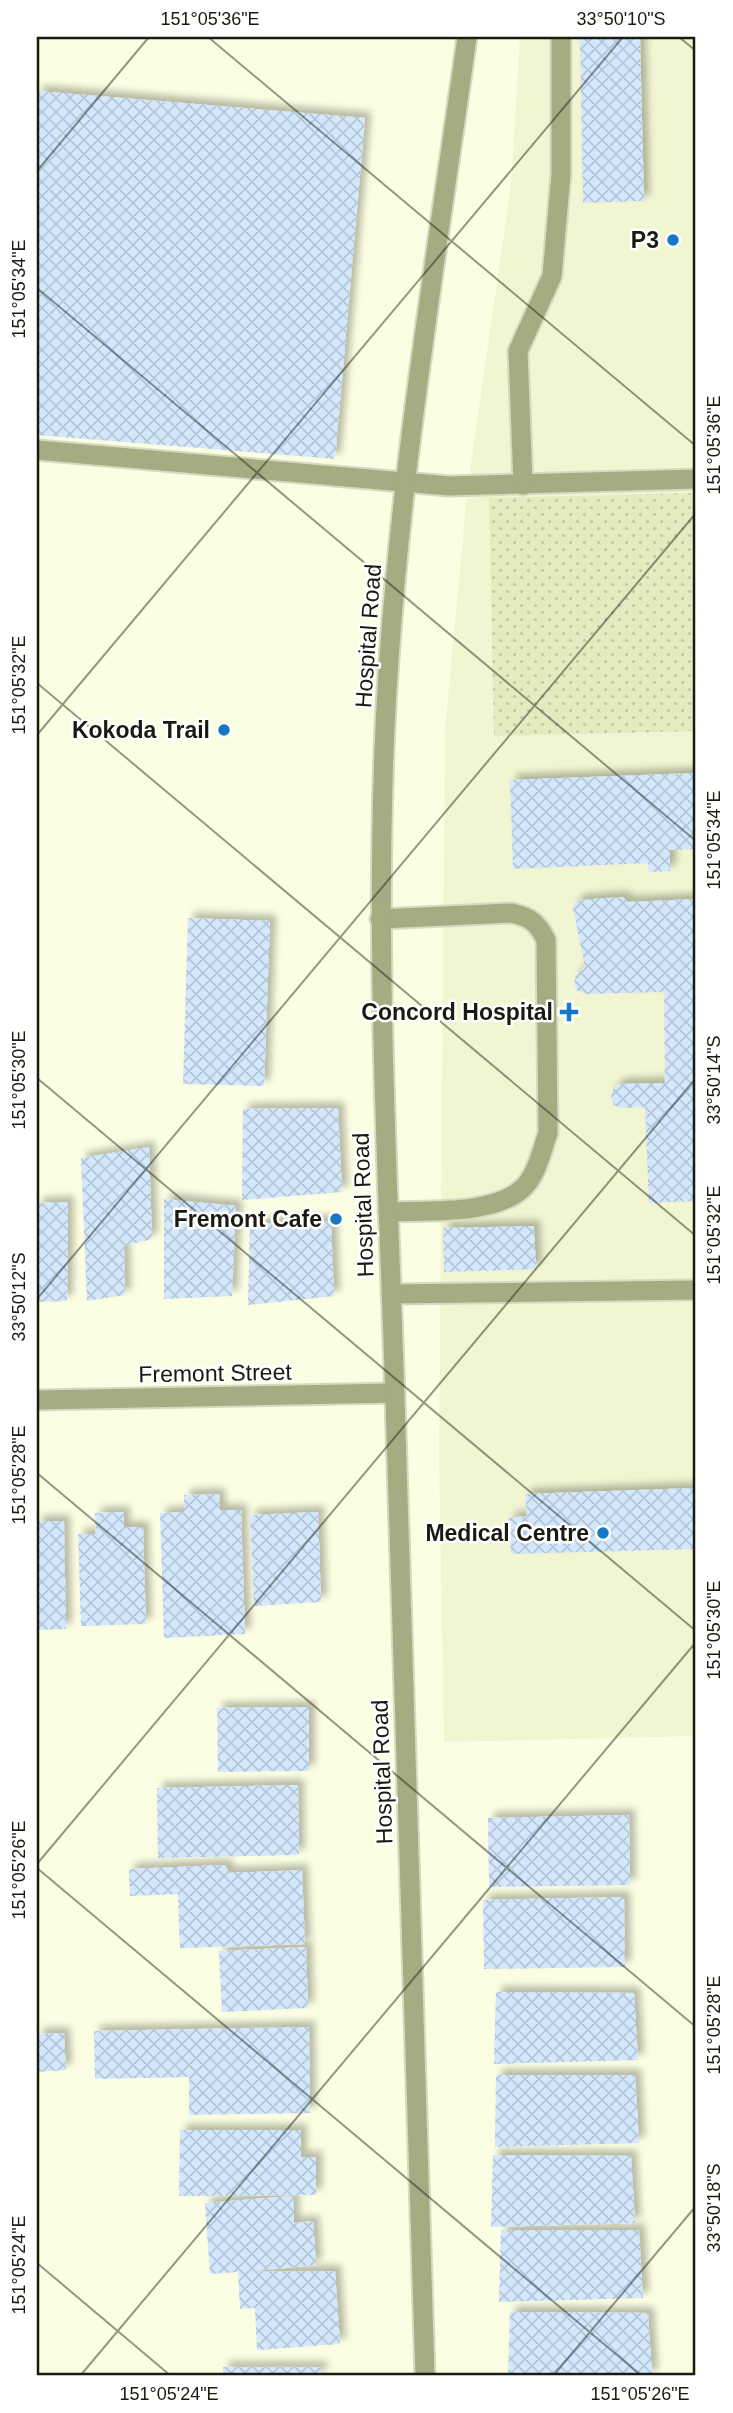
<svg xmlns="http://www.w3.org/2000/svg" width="733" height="2413" font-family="Arial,sans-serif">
<defs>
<pattern id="grass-dots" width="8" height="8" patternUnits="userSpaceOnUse" patternTransform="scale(1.75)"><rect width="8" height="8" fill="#e5eabf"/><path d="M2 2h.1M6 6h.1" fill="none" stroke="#c4c8a3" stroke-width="1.8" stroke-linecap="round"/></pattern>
<pattern id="building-cross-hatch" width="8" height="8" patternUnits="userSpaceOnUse" patternTransform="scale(1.75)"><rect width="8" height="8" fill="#d3e8fd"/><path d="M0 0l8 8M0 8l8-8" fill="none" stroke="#b5c6d8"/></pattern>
<filter id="shadow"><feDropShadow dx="6" dy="-6" stdDeviation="3.5" flood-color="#0004"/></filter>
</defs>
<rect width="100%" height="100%" fill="#fbfee2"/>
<path fill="#f1f5d1" d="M520,37H696V1736L444,1742L439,1456L445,730L468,485L511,185Z"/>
<path fill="url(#grass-dots)" d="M696,493V731L494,736L489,498Z"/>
<g fill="url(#building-cross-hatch)" filter="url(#shadow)">
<path d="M580,37H640L644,201L583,203Z"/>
<path d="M37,91L365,118L335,459L37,435Z"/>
<path d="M696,773V849L670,850V871L649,872L648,863L513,869L510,780Z"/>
<path d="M623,897L628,902L696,899V1201L649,1203L645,1107L620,1108L614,1105L611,1097L613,1089L620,1084L665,1083L664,992L585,994L576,990L574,982L578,972L585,967L573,908L575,903L580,900Z"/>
<path d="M188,918L270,921L264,1086L183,1084Z"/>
<path d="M338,1108L342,1192L242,1200L243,1109Z"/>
<path d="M149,1147L152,1239L124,1246L125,1295L87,1301L81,1158Z"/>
<path d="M164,1199L236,1206L232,1296L164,1299Z"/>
<path d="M68,1202L67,1301L37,1302V1203Z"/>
<path d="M331,1221L334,1296L248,1305L250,1224Z"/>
<path d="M534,1226L536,1269L444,1272L443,1228Z"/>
<path d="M696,1488V1549L511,1554L509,1518L527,1516L525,1494Z"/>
<path d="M219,1494L220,1510H241L245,1634L164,1638L160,1513L184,1512V1495Z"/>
<path d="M124,1512V1527H143L146,1624L81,1626L78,1534H96L95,1513Z"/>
<path d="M318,1512L321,1602L254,1606L250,1515Z"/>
<path d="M37,1521H64L66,1629L38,1630Z"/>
<path d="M309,1707V1771L218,1772L217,1708Z"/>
<path d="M298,1785L299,1855L158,1858L157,1788Z"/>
<path d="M629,1815L630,1885L489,1887L488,1818Z"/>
<path d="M225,1865L229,1873L302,1870L305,1944L180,1948L178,1894L130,1896L129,1869Z"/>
<path d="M624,1897L625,1967L484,1969L483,1900Z"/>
<path d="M306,1947L308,2008L222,2012L219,1951Z"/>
<path d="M496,1992L634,1993L638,2060L494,2064Z"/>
<path d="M309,2027L310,2113L189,2115V2077L95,2079L94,2031Z"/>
<path d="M64,2033L66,2070L37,2072V2034Z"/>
<path d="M496,2075H635L639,2143L495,2147Z"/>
<path d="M180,2130H301V2157H316V2195L179,2196Z"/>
<path d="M493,2155L631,2156L635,2223L491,2227Z"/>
<path d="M293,2196L294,2223L313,2221L316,2265L244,2272L335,2271L340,2344L257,2350L255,2308L240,2309L238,2272L210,2274L205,2203Z"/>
<path d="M501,2230H639L643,2298L499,2302Z"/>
<path d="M510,2312L648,2313L652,2376H508Z"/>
<rect x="223" y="2367" width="98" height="9"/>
</g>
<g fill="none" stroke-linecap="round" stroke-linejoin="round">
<defs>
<g id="service">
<path d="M37,450L449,486L696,479"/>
<path d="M523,485L518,351L552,276L561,174V37"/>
<path d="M380,919L512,913C530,917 538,923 546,940L548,1133C542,1150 537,1174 524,1187C495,1216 427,1210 388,1212"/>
<path d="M391,1294L696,1290"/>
</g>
<path id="minor" d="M37,1400L395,1393"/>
<path id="tertiary" d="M425,2376C415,2050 406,1724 395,1399C388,1182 376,967 384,751C393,511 434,274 467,37"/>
</defs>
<use href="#service" stroke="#d7dac0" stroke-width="23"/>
<use href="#minor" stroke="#d7dac0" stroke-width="23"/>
<use href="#tertiary" stroke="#d7dac0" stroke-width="23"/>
<use href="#service" stroke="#a6ab81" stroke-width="19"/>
<use href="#minor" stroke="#a6ab81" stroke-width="19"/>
<use href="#tertiary" stroke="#a6ab81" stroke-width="19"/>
</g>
<path fill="none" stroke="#191a10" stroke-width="2" stroke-opacity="0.45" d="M208,37L696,446M679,37L696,51M37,171L149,37M37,288L696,841M37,683L696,1236M37,735L623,37M37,1078L696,1631M37,1299L696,513M37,1473L696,2027M37,1864L696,1078M37,1868L642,2376M37,2263L171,2376M80,2376L696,1642M553,2376L696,2206"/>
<g fill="#1779c5" stroke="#fff" stroke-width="2.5">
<circle cx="673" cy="240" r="7"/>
<circle cx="224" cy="730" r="7"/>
<path d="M565.5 1001.5h7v7h7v7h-7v7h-7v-7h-7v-7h7z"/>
<circle cx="336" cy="1219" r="7"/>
<circle cx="603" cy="1533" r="7"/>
</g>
<g text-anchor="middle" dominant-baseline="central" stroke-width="5" stroke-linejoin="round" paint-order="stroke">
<g font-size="23" font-weight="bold" fill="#191a10" stroke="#fff" text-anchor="end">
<text x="659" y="240">P3</text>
<text x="210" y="730">Kokoda Trail</text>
<text x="553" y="1012">Concord Hospital</text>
<text x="322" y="1219">Fremont Cafe</text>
<text x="589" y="1533">Medical Centre</text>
</g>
<g font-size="23" fill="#191a10" stroke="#fff">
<text transform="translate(368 636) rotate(-86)">Hospital Road</text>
<text transform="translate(363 1205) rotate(-92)">Hospital Road</text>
<text transform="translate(215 1373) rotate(-1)">Fremont Street</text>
<text transform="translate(382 1772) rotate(-92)">Hospital Road</text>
</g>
</g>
<rect width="733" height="2413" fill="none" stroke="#ffffff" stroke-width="77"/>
<rect x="38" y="38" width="656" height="2336" fill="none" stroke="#191a10" stroke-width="2.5"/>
<g font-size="18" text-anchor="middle" fill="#191a10">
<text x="210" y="25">151°05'36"E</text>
<text x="621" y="25">33°50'10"S</text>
<text transform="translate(19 289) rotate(-90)" y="6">151°05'34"E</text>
<text transform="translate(714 445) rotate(-90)" y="6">151°05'36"E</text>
<text transform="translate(19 685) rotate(-90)" y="6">151°05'32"E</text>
<text transform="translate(714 840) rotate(-90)" y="6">151°05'34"E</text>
<text transform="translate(19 1080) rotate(-90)" y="6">151°05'30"E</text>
<text transform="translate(714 1080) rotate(-90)" y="6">33°50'14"S</text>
<text transform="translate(714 1235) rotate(-90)" y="6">151°05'32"E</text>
<text transform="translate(19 1297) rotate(-90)" y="6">33°50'12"S</text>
<text transform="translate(19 1475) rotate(-90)" y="6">151°05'28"E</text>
<text transform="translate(714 1630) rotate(-90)" y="6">151°05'30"E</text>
<text transform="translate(19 1870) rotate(-90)" y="6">151°05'26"E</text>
<text transform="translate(714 2025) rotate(-90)" y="6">151°05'28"E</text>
<text transform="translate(714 2208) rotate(-90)" y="6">33°50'18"S</text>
<text transform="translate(19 2265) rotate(-90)" y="6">151°05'24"E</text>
<text x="169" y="2400">151°05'24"E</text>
<text x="640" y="2400">151°05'26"E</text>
</g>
</svg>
